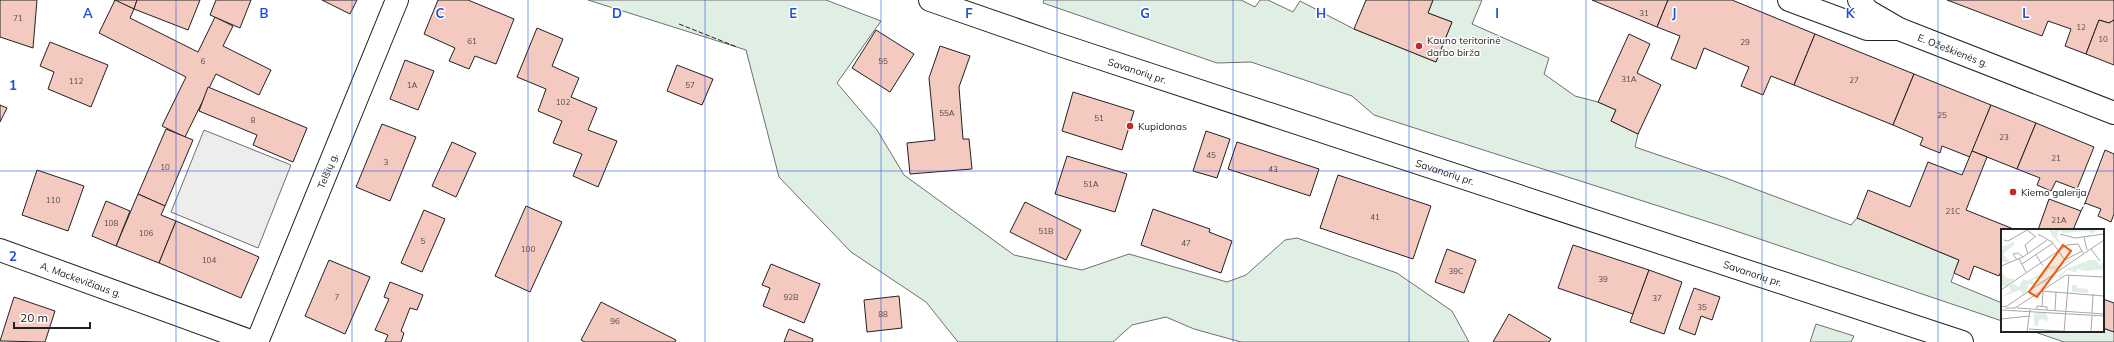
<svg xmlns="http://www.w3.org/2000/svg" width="2114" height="342" font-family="Mulish,sans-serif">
<rect width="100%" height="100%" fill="#fff"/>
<g fill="#e0efe3" stroke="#6f6f6f">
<path d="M588,0H826L881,21L837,83L877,130L904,175L1014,255L1082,270L1129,254L1227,282L1246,275L1285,240L1297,238L1397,273L1452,311L1469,342H1241L1194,329L1166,317L1132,325L1113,342H958L926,302L851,252L779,177L746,50Z"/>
<path d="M1044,0H1241L1255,7L1260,0H1268L1293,12L1300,1L1354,29L1436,62L1452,22L1428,13L1433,0H1482L1472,24L1549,58L1544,74L1575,96L1598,102L1616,110L1611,121L1638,134L1635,147L1723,177L1851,225L1857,218L1959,260L1951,282L2002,303V321L1721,226L1374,115L1352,96L1251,62L1217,63L1043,3Z"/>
<path d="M1816,324L1854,336L1851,342H1810Z"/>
<path d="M2103,328L2114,332V342H2064L2032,331H2103Z"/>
</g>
<path fill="#ededed" stroke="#6f6f6f" d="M204,130L291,165L258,248L171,212Z"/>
<g fill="#f3c9c0" stroke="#222">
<path d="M0,0H37L33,48L0,37Z"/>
<path d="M114,0H137L134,9Z"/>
<path d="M115,0L134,9L130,18L198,52L215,17L233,26L223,46L271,70L259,95L216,74L185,137L162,126L186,77L99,33Z"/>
<path d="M137,0H200L188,30L134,9Z"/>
<path d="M216,0H251L240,28L210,15Z"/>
<path d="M322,0H357L350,14Z"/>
<path d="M438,0H468L514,19L496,64L475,56L469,69L449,61L455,48L424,34Z"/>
<path d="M1366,0H1433L1428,13L1452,22L1436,62L1354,29Z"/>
<path d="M1592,0H1668L1657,27Z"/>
<path d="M1668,0H1732L1815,34L1794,85L1771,76L1763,95L1741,86L1749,67L1704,48L1696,69L1671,59L1680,36L1657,27Z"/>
<path d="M1947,0H2114V20L2109,23L2099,20L2086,54L2065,46L2071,29L2048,21L2042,36Z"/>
<path d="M2099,20L2109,23L2114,20V65L2086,54Z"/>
<path d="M537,28L563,39L552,66L579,78L571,97L597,108L588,130L617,141L598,187L573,176L582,154L553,143L562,121L538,111L546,89L517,77Z"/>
<path d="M876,30L914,54L890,92L852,68Z"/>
<path d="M1629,34L1650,44L1637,73L1661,85L1638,134L1611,121L1616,110L1598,102Z"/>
<path d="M1815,34L1914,74L1893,125L1794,85Z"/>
<path d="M50,42L108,65L91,107L48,89L54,72L40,66Z"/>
<path d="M940,46L970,56L959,87L963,139H969L972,169L910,174L907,143L935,140L929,78Z"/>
<path d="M405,60L434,71L418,110L390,99Z"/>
<path d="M677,65L713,79L702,105L667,91Z"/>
<path d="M1914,74L1991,105L1970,157L1942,146L1940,153L1920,145L1923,138L1893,125Z"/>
<path d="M208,87L307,128L293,162L253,145L257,135L199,111Z"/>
<path d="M1073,92L1134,111L1122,150L1062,131Z"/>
<path d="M0,105L7,108L0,122Z"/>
<path d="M1991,105L2036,123L2017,169L1972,151Z"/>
<path d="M2036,123L2094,147L2077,189L2056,181L2051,191L2037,185L2040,178L2017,169Z"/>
<path d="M382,124L416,137L390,201L356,187Z"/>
<path d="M166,129L193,140L165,206L138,194Z"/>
<path d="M1206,131L1230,139L1217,178L1193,171Z"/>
<path d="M452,142L476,153L456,197L432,186Z"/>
<path d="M1237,142L1319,169L1310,196L1228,169Z"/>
<path d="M2105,150L2114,154V214L2111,222L2098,216L2101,209L2085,203Z"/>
<path d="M1972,151L1987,157L1966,210L2016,230H2002V269L1999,276L1974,266L1969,280L1954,273L1959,260L1857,218L1868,190L1910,207L1928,162L1962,175Z"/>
<path d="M1067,156L1127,174L1115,212L1055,194Z"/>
<path d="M37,170L84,186L68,231L22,215Z"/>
<path d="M1338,175L1431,206L1413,259L1320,228Z"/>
<path d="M138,194L165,206L161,215L176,221L159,263L116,246Z"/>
<path d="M2049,199L2081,211L2073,230H2038Z"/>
<path d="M106,201L130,211L116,246L92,236Z"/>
<path d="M1025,202L1081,230L1066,260L1010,232Z"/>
<path d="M526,206L562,222L530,292L495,276Z"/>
<path d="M1153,209L1210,229L1209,232L1232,241L1221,273L1141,245Z"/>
<path d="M424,210L445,219L422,272L401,263Z"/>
<path d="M176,221L259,257L241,298L159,263Z"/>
<path d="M1573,245L1649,270L1633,314L1558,288Z"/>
<path d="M1447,249L1476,260L1464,293L1435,282Z"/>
<path d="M329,260L370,277L345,334L305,316Z"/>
<path d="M771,264L820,284L804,323L763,306L770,288L762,285Z"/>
<path d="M1649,270L1682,282L1664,334L1630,322Z"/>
<path d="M390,282L423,295L417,310L410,308L401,331L404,333L401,342H385L388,335L375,330L389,299L384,297Z"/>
<path d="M1694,288L1720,297L1712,320L1701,316L1695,335L1679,329Z"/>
<path d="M899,296L902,328L867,332L864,300Z"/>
<path d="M14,297L55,311L45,342L0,341Z"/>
<path d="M2103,299L2114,303V332L2103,328Z"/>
<path d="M601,302L676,340L675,342H585L581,340Z"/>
<path d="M1509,314L1551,339L1549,342H1493Z"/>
<path d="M789,329L813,339L812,342H784Z"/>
</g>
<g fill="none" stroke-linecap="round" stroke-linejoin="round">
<defs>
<g id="minor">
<path d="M1789,0L1867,29H1899"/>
<path id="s1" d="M0,250L253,342"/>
<path id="s2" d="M257,342L397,0"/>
</g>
<g id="tertiary">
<path id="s3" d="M1859,0L1868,11L1899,29L2114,113"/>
</g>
<g id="secondary">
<path id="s4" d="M930,0L1054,43L1962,342"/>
</g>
</defs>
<use href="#minor" stroke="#222" stroke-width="24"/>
<use href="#tertiary" stroke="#222" stroke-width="24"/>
<use href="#secondary" stroke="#222" stroke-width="24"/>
<use href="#minor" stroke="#fff" stroke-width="22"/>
<use href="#tertiary" stroke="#fff" stroke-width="22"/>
<use href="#secondary" stroke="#fff" stroke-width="22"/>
<g stroke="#222" stroke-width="1" stroke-dasharray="5 2" stroke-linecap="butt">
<path d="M679,24L737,47"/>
<path d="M2081,211L2085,203"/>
</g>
</g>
<path fill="none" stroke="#1d4ed8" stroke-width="1" stroke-opacity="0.55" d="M176,0V342M352,0V342M528,0V342M705,0V342M881,0V342M1057,0V342M1233,0V342M1409,0V342M1586,0V342M1762,0V342M1938,0V342M0,171H2114"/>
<g fill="#c62828" stroke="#fff" stroke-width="1.5">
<circle cx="1419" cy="46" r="4"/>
<circle cx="1130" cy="126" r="4"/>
<circle cx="2013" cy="192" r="4"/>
</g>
<g text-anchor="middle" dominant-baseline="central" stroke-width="3" stroke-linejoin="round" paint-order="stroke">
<g font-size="8" fill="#564c4a">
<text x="1644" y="13">31</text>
<text x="18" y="18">71</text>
<text x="2081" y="27">12</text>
<text x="2103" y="39">10</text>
<text x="472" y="41">61</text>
<text x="1745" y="42">29</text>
<text x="203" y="61">6</text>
<text x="883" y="61">55</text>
<text x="1629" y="79">31A</text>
<text x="1854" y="80">27</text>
<text x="76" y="81">112</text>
<text x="412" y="85">1A</text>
<text x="690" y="85">57</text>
<text x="563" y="102">102</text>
<text x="947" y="113">55A</text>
<text x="1942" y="115">25</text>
<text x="1099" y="118">51</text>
<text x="253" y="120">8</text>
<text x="2004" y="137">23</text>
<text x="1211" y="155">45</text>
<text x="2056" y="158">21</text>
<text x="386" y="162">3</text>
<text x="165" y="167">10</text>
<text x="1273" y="169">43</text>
<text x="1091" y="184">51A</text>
<text x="53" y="200">110</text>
<text x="1953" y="211">21C</text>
<text x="1375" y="217">41</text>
<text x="2059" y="220">21A</text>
<text x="111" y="223">108</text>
<text x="1046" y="231">51B</text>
<text x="146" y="233">106</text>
<text x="423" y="241">5</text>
<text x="1186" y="243">47</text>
<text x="528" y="249">100</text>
<text x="209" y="260">104</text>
<text x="1456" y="271">39C</text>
<text x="1603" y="279">39</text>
<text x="337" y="297">7</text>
<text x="791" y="297">92B</text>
<text x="1657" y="298">37</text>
<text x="1702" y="307">35</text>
<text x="883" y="314">88</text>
<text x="615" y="321">96</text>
</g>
<g font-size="10" fill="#222" stroke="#fff" text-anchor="start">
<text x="1427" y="40">Kauno teritorinė<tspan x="1427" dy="12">darbo birža</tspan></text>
<text x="1138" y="126">Kupidonas</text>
<text x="2021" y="192">Kiemo galerija</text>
</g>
<g font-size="10" fill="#222" stroke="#fff">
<text stroke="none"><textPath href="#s3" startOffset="108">E. Ožeškienės g.</textPath></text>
<text stroke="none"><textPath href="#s4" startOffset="219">Savanorių pr.</textPath></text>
<text stroke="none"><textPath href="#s2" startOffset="185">Telšių g.</textPath></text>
<text stroke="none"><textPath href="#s4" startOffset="543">Savanorių pr.</textPath></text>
<text stroke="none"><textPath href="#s4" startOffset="867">Savanorių pr.</textPath></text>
<text stroke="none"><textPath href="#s1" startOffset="86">A. Mackevičiaus g.</textPath></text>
</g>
</g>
<g transform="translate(2001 229)">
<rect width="103" height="103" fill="#fff"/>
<path d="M48,0L53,2L56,0H98L91,5L88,2L62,4L58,1L56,8L61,16L51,7ZM12,11L13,16L2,25L10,34L0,32V18L9,15ZM81,24L55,41L48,40L41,48L31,51L34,56L27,55L26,62L22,65L19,61L0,68L10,62L8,57L12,54L18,58L22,50L26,52L41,44L45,37H57ZM89,31H95L99,36L103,34V40L85,42L76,40L75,43L66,41L61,48H52L46,52L47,54L40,55L54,44L56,48L67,39ZM0,43L6,49L14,50L6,57H0ZM71,56H76V59L87,60V64L71,63ZM36,83H44L47,87L46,94L42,90L38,91L37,97H34L32,86Z" fill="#e0efe3"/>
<path fill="none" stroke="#a7a7a7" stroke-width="1" d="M37,5L51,13L64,31L81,22M59,5L74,9L103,5M83,8L86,21M3,11L7,12L26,1L34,7M90,20L99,32M27,25L24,16L35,7M35,26L42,37M18,30L25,43M16,31L12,25L17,24L22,28M21,35L52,14M0,37L22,28L46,11M0,61L66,16L77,15L82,24M40,62L103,67M41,77L42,62M0,78L6,77L103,11M4,79H14L65,46L103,48M16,79L103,85M36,80V77L46,78V81M0,81L103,87M54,82L55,63M91,84L92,65M0,90L29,87M28,100L74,103M26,103L29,81M63,103L68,46M90,103L91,86"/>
<path fill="#e8590c" fill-opacity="0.15" stroke="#e8590c" stroke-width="2" d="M62,16L70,22L36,68L28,63Z"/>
<rect width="103" height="103" fill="none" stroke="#222" stroke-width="2"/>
</g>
<g font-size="13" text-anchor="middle" font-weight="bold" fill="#1d4ed8" stroke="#fff" stroke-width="3" stroke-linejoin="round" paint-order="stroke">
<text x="88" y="18">A</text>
<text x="264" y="18">B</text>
<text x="440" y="18">C</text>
<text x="617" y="18">D</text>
<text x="793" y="18">E</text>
<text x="969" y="18">F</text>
<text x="1145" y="18">G</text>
<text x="1321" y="18">H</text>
<text x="1497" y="18">I</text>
<text x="1674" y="18">J</text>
<text x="1850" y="18">K</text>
<text x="2026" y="18">L</text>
<text x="13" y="90">1</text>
<text x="13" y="261">2</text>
</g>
<path d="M14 322v6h76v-6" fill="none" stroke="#222222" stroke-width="2"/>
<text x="20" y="322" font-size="12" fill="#222222" stroke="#ffffff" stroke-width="3" paint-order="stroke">20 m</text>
</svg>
